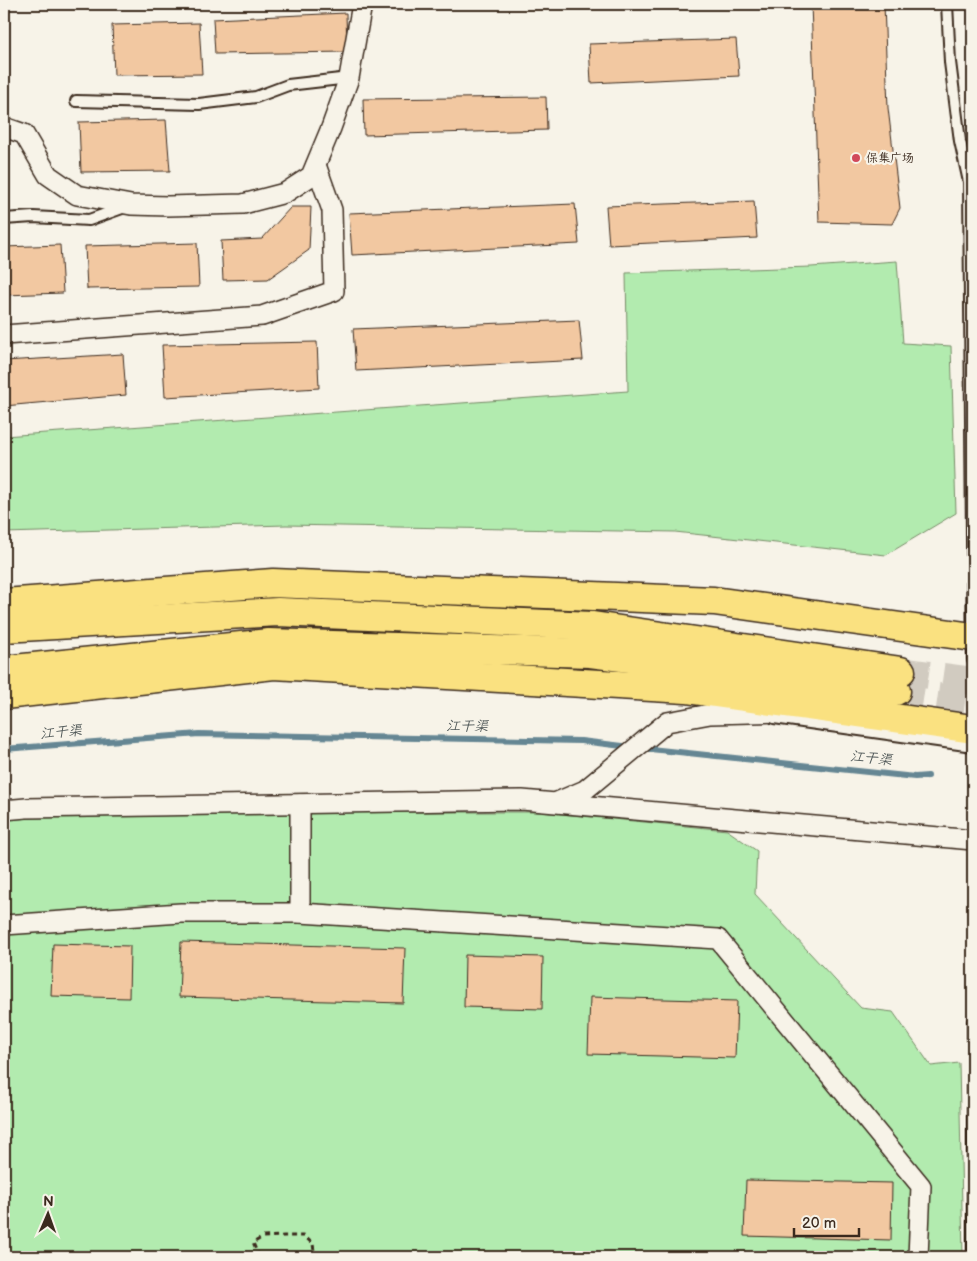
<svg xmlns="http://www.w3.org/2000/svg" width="977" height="1261" font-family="'Balsamiq Sans','LXGW WenKai TC',sans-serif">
<rect width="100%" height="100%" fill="#f7f3e8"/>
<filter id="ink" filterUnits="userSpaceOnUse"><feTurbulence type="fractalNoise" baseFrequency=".02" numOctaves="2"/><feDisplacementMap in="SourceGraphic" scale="10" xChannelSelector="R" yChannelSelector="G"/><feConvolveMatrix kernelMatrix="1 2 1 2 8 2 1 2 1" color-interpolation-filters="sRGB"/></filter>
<g filter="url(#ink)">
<g fill="#b2ebaf" stroke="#768a66">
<path d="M897,261L903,343L951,346L956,513L886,555L675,532L286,525L4,533V436L628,391L626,273L811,267Z"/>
<path d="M373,812H540L727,830L757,851L755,894L861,1008L893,1012L931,1066L959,1063L963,1257H4V820L27,818Z"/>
</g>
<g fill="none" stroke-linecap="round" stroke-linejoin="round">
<g stroke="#658693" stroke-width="6">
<path d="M641,748L915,777L928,776"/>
<path d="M4,749L199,734L581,741L631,747"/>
</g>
</g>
<g fill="#f2c8a1" stroke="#3b2a1e">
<path d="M811,4H884L888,108L900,208L892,224L819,222Z"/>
<path d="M346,13L347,52L215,54L213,19Z"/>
<path d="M199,23L202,74L114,75L112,25Z"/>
<path d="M736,39L739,76L591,83L589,44Z"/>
<path d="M546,97L547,130L364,135L363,99Z"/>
<path d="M166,120L170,171L81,172L79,122Z"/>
<path d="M4,157H6L7,204H4Z"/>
<path d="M754,201L757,238L609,245L606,206Z"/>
<path d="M575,204L579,244L352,255L349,213Z"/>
<path d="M291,207H311L309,250L268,279L223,280L221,241L262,239Z"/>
<path d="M197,243L199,287L87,289L85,246Z"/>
<path d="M60,245L63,293L4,295V247Z"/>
<path d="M579,320L583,360L356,371L353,329Z"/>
<path d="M317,342L319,388L165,397L162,345Z"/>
<path d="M123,354L126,395L4,406V361Z"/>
<path d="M181,942L405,948L403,1003L179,997Z"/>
<path d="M53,944L130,946L129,998L51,996Z"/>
<path d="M465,955L543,957L542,1009L464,1007Z"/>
<path d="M590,997L737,1001L735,1058L588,1054Z"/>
<path d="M746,1180L892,1183L891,1240L744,1236Z"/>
</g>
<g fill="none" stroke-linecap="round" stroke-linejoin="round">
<g stroke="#d1cbc0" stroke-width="28" stroke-dasharray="28 14" stroke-linecap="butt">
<path d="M901,671L973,681"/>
<path d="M896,691L973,702"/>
</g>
<defs>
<g id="lane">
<path d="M947,4L950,62L960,141L969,182L973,660"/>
<path d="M76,101L199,104L256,97L288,85L349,78"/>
<path d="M4,219L33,217L89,220L125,207"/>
<path d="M774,718L973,746"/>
<path d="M973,1257V1021"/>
</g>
<g id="street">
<path d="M4,127L24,134L48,175L77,195L131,205L168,206L243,204L285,193L311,176L331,128L349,78L362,4"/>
<path d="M4,335L262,316L334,291L332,210L316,165"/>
<path d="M557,802L585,790L667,722L710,714L784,712"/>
<path d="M4,810L26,808L522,800L973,840"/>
<path d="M300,913V804"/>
<path d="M4,925L181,913H300L718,939L921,1186L918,1257"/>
</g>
<g id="primary">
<path d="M4,603L273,583L714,601L973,637"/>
<path d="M4,628L278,612L593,626L901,671"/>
<path d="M4,670L269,643L590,653L896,691"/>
<path d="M4,695L274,665L686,689L973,729"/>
</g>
</defs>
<use href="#lane" stroke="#3b2a1e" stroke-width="14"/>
<use href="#street" stroke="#3b2a1e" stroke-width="22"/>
<use href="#primary" stroke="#3b2a1e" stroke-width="31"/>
<path stroke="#3b2a1e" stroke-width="3" stroke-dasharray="5 4" stroke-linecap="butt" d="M259,1257L253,1243L263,1237L284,1236H304L313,1244L314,1251L309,1257"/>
<use href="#lane" stroke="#f7f3e8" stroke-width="10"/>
<use href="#street" stroke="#f7f3e8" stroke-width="19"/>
<use href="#primary" stroke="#fae180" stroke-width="28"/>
</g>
</g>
<circle fill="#d1495b" stroke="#f7f3e8" stroke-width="2" cx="856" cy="158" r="5"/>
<g text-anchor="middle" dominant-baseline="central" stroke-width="4.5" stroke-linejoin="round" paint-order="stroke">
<g font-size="12" fill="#3b2a1e" stroke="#f7f3e8" text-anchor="start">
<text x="866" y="158">保集广场</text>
</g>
<g font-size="14" font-style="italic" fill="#505858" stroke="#f7f3e8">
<text transform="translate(467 726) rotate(1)">江干渠</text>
<text transform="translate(61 732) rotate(-5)">江干渠</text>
<text transform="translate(871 758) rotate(6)">江干渠</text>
</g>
</g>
<rect width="977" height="1261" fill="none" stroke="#f7f3e8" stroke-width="20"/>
<rect x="10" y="10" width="957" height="1241" fill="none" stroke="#3b2a1e" stroke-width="2" filter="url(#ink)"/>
<g transform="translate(48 1214) rotate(2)" stroke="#f7f3e8" stroke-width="4" paint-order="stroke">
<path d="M0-4L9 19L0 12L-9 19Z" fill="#3b2a1e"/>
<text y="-8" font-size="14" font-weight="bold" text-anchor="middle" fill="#3b2a1e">N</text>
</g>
<path d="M794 1228v8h65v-8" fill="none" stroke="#3b2a1e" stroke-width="2.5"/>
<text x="802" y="1228" font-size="15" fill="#3b2a1e" stroke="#f7f3e8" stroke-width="4" paint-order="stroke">20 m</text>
</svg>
